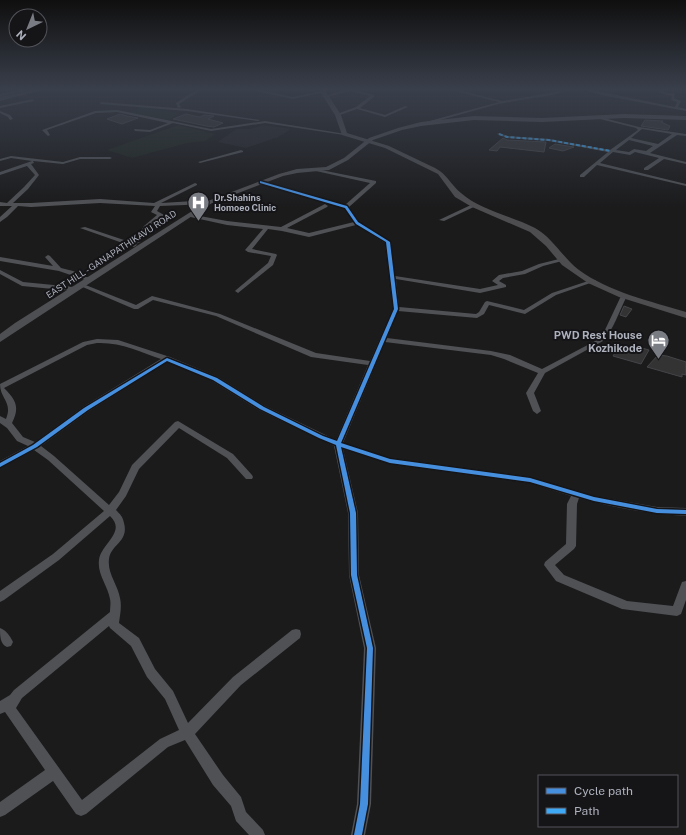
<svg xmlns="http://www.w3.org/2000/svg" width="686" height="835" font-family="'Public Sans',sans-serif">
<rect width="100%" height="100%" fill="#1b1b1c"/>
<path fill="#252528" d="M263,125L291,129L278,137L246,148L218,142L236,129H251Z"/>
<g fill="#1f2620">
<path d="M141,107L179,113L169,120L129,113Z"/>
<path d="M178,125L215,134L205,141L187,143L132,158L107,150Z"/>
</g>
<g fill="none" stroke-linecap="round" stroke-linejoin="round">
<path fill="#2d363f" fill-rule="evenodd" d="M24,90H30L0,97V95Z"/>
</g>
<g fill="#333334" stroke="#444548">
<path d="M120,114L127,116L138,118L122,124L107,119Z"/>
<path d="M186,114L200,117L204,115L214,116L208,119L223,123L214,127L206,126L173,119Z"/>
<path d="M645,120L663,121L661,122L670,126L668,130L641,126Z"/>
<path d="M503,138L507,140L546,142L544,152L500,147L497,151L489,150Z"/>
<path d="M555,144L574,147L563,151L549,148Z"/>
<path d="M624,306L632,309L626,317L620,315Z"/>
<path d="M631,345L649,350L641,364L613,356L618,348L625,350Z"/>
<path d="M658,355L667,356L686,362V375L682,374V377L647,367Z"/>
</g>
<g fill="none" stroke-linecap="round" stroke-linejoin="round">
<g fill="#4f5155" fill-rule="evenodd">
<path d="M19,90H27L0,96V94Z"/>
<path d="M196,90H201L179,104L181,107L178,108L176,103Z"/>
<path d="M252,90H260L293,97L323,91L325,92L293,99Z"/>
<path d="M345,90H354L374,95V97L360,108L385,115L405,106L408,107L385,117L357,109L337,116V114L356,107L370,96L350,91L327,97L325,96Z"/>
<path d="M451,90H458L502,101L568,90L552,95L498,104L426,124V122L499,102Z"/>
<path d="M586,90H592L675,107L677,102L671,100L672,96L658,92L660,90H665L663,92L675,94L674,98L681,101L678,107L686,109V111L601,95Z"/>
<path d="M33,99L34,101L0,108V106Z"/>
<path d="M101,102L187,109L260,120L258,121L187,111L100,104Z"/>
<path d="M117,110L211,129L265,121L346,134L344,135L265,123L211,131L173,123L150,132L135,131L134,129L150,130L168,123L117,112L96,113L47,130L50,135L48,136L42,130L95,111Z"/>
<path d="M0,111L10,115L13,119L10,120L8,117L0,113Z"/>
<path d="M596,116L639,127L686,134V136L677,135L650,153L686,162V164L664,159L648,170H644V168L659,158L635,152L630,155L613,152L600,163L686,184V186L597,165L584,177H580V175L608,152L549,141L507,138L497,134L499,133L508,136L549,139L610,150L638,130L636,128L596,118ZM642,129L672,134L658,144L631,138ZM629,140L653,146L646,151L634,149L629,152L616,150Z"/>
<path d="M241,150L243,151V152L200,163L198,162Z"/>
<path d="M11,156L63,162L80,157H110L112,158L110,159H80L63,164L33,161L34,163L31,164L39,175L28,189L13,203H31L100,199L154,203L195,183L197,184V185L161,203L210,200L213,202L210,204L160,206L157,211L164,215L148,228L140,242L136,244L137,245L134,247L80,228L85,227L130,242L136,240L144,226L157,215L151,212L155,206L100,203L31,207L18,206L7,217L0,222V217L12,206H0V202L7,203L24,187L35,175L27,166L0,175V172L32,161L11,158L0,161V159Z"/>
<path d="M316,169L376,181V183L349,207L359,222L391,242L395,276L480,289L498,285L492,281L499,275L522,271L539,264L563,258L566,260L543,266L525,274L503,278L499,281L506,285V287L480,293L396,279L399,307L476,314L479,312L485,302L487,301L524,310L552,293L591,280H595L596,281L556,295L525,314L489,305L484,314L477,318L398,311L387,338L491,351L510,355L542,369L599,339L604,332L621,296L624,294L626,295L627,296C619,311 614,329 603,341L545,373L534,393L541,411L537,414L533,411L526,393L538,373L504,359L491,355L385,342L343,443L390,458L530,477L594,496L657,507L686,508V516C650,514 614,508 579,498L577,504L576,546L574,549L555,565L564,575L627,601L673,606L682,582L686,581V600L681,614L677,616L622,609L556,581L544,565L545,562L566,544L567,504L571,496L530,483L390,464L343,449L358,513L359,575L376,648L371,804L365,835H351L357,804L364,648L349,575L348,513L334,446L259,410L212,381L167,362L89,411L41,446L54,456L109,505L119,492L132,465L175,422L178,421L233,454L252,475L253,477L252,479H246L227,458L179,428L139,469L126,496L116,510C120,514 123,517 124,523C129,542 111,544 109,559C107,573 118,585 120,598C122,606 120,615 119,623L139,638L155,669L173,691L188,723L233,677L292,630L296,629L300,630L301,634L300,638L241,685L195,734L223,775L241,797L246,812L263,830L265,835H249L236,821L231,806L213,785L185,740L168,747L86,814L81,816L76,814L53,781L5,815L0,817V802L45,770L5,712L0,714V701L10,695L14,690L110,612C110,608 111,603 110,599C108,586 97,574 99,560C101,544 127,532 110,516L59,560L4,600L0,602V591L53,554L104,511L48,460L34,450L0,468V461L28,446L17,441L7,428L0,423V416L6,419C13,402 0,399 0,384L83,342L97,339L118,340L170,357L218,377L265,406L336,440L368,365L311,357L216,316L153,300L138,309H134L78,285L81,283L83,284L136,305L152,296L220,314L316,353L370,361L393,309L385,243L356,225L309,237L282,231L268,229L252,249L276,254L277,255L273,265L238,293L235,291L236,290L268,263L271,256L248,252L245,250L263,229L227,225L186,216L189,214L227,221L281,227L325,204L328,206L327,207L287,228L309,233L354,222L344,208L259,182L263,181L345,205L370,183L316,171ZM97,343C121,342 140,352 161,359L83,407L35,442L23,437L12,423C20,407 16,400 4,388L87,345ZM109,626L110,628L131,646L147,677L165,699L179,730L160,739L82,800L16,708L22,698Z"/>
<path d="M473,204L478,205L444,221L439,220Z"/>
<path d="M48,255L50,256L61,268L73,271L91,279L88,281L59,271L0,261V257L53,266L45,257Z"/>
<path d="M0,270L23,282L74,287L77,289L74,291L22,286L0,274Z"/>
<path d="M0,628C6,630 10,636 13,642L11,646L7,647C0,644 0,636 0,628Z"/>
</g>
<g fill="#4e4f53" fill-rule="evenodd">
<path d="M33,90H42L0,101V97Z"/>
<path d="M624,114L686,116V120L624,118L542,122L474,120L421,126L402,130L373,140L348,160L329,170L297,173L283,176L212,203L0,342V334L15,323L208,201L279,174L297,169L326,167L344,158L369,138L398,128L421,122L474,116L542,118Z"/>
</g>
<path fill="#4d4d50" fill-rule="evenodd" d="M319,90H325L341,115L347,133L389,146L435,168C447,174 451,185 461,193C480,210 512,216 535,228C553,238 563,258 579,270C609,292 650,301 686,312V318L619,297L588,283L562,265L546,246L530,232L472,207L455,197L438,174L385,148L342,135L335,115Z"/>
<path stroke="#3fa9f5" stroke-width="2" stroke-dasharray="4 2" stroke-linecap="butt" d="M499,134L507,137L549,140L611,151"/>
<defs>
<path id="cycleway" d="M260,181L347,206L358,222L390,242L398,309L341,443L390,459L530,478L594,497L657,509L686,510V514L657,513L594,501L530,482L390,463L341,447L356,513L357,575L373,648L368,804L362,835H354L360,804L367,648L351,575L350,513L336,445L319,438L260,409L213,380L167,361L88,410L37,447L0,467V463L33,445L84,408L167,358L217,378L264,407L323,436L337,441L394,309L386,242L356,224L345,208L260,183Z"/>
</defs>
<use href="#cycleway" stroke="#151518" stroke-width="3"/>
<use href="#cycleway" fill="#468fdf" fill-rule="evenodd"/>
</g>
<linearGradient id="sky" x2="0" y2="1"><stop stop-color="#0f0f0f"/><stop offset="0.43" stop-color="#393f4b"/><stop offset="1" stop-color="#393f4b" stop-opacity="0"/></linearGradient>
<rect width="686" height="207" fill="url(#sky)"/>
<defs>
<symbol id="hospital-pin" viewBox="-11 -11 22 30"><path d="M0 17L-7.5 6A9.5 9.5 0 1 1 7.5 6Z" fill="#7a7c84" stroke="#151518"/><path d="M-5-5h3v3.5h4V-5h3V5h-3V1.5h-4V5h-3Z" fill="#fff"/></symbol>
<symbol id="hotel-pin" viewBox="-11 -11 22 30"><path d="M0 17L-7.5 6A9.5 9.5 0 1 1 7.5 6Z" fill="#7a7c84" stroke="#151518"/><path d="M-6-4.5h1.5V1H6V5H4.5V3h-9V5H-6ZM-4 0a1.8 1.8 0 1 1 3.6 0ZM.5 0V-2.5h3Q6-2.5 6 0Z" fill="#fff"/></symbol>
</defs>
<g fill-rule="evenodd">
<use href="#hospital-pin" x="186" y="190" width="25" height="34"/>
<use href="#hotel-pin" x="646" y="328" width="25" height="34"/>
</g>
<g text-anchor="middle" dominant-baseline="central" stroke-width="4" stroke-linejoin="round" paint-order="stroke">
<g font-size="9" font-weight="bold" fill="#adb1bc" stroke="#151518" text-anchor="start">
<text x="214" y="197">Dr.Shahins<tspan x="214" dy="10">Homoeo Clinic</tspan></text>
</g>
<g font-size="9" fill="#adb1bc" stroke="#151518">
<text transform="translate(111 254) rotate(-33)">EAST HILL - GANAPATHIKAVU ROAD</text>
</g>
<g font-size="11" font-weight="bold" fill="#adb1bc" stroke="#151518" text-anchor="end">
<text x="642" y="335">PWD Rest House<tspan x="642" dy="13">Kozhikode</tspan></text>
</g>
</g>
<rect x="538" y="775" width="140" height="52" fill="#151518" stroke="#52535a"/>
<rect x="546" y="788" width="20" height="6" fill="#468fdf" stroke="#52535a"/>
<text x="574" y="795" font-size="12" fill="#adb1bc">Cycle path</text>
<rect x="546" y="808" width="20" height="6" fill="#3fa9f5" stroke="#52535a"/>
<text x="574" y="815" font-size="12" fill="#adb1bc">Path</text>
<g transform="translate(28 28) rotate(223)"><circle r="19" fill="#151518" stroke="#52535a"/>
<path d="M0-3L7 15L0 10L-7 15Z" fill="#7a7c84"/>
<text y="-6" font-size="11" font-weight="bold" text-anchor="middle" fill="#adb1bc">N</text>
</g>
</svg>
